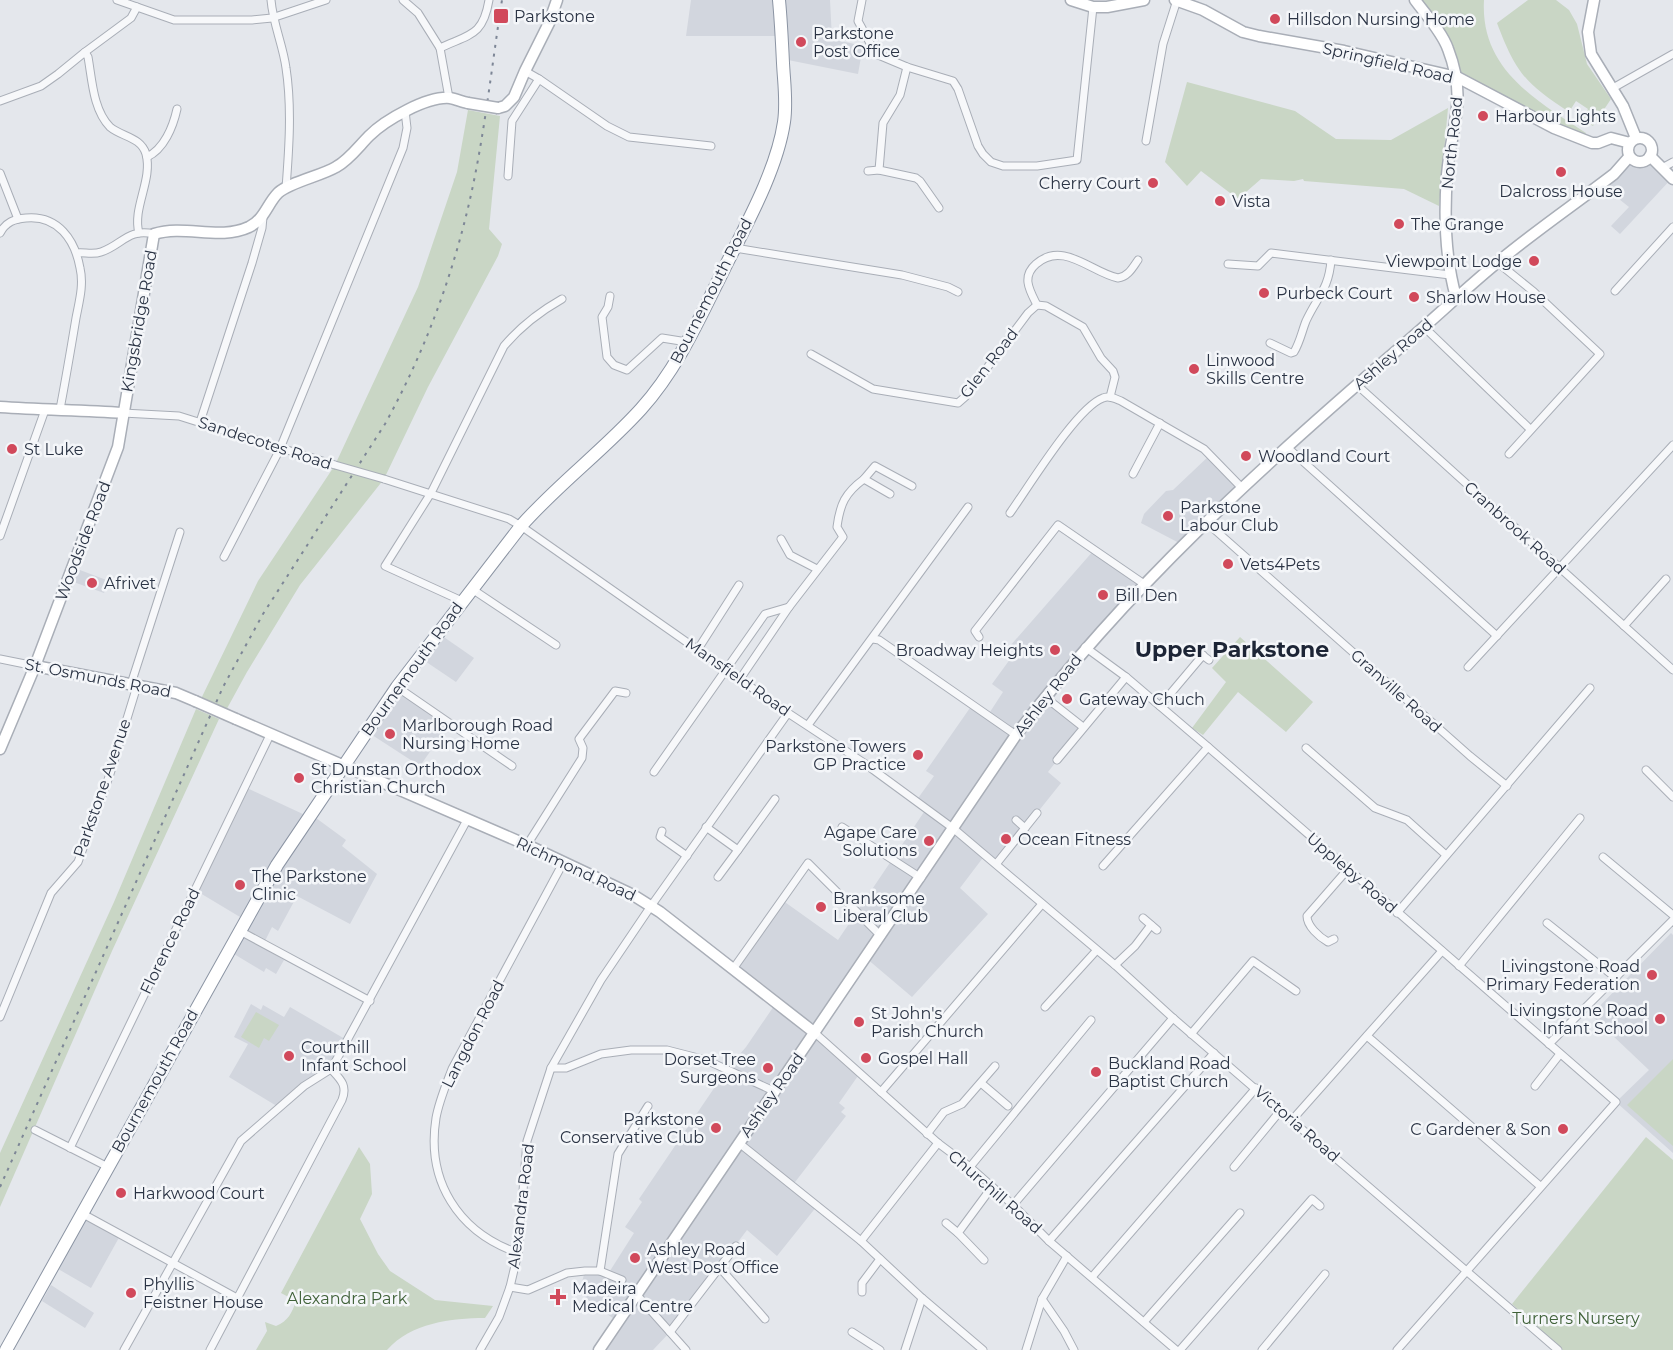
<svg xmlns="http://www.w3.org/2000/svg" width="1673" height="1350" font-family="Montserrat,sans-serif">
<rect width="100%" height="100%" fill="#e4e7ec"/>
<g fill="#d2d6de">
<path d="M691,0H830L832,39L863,46L858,74L783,59V36H686Z"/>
<path d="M1632,159L1638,162L1648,159L1672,178L1620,234L1611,226L1629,207L1619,199L1606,180Z"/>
<path d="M1210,455L1242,488L1183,545L1141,523L1144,514L1166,491L1173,490Z"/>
<path d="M1094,550L1144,584L1045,697L1083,727L1048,772L1061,783L997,863L985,855L960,888L988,914L912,997L866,958L815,1033L860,1073L839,1103L845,1108L841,1112L846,1116L792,1186L817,1206L777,1256L747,1230L670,1332L653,1350H599L618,1322L579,1293L585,1271L608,1274L634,1233L625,1227L642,1202L639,1199L727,1069L746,1047L776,1003L733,969L782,900L838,940L926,809L916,801L934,776L926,771L972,705L988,715L1003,692L992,684L1016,651L1010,646Z"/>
<path d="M72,567L109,581L104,593L68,580Z"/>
<path d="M438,633L474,658L456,682L419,657Z"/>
<path d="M397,687L450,723L420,766L366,731Z"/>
<path d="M245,787L305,815L316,818L346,840L342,846L377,874L350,924L297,896L278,931L272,927L262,947L284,960L276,974L266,968L264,972L229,951L245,920L195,890Z"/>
<path d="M1671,933L1673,935V1153L1616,1102L1649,1070L1591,1015Z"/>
<path d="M251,1004L261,1010L263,1005L284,1017L290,1007L345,1039L331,1069L280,1108L229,1077L248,1044L234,1037Z"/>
<path d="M83,1214L121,1234L91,1288L53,1266Z"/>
<path d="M51,1285L94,1313L85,1328L42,1301Z"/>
</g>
<g fill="#c9d6c5">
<path d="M1415,0H1484C1480,69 1536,100 1586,133L1582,139L1457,77L1447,47Z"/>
<path d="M1528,0H1556L1569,10L1577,24L1587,64L1611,99L1593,126L1582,120L1588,109L1576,101L1569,112C1525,83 1516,73 1497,23Z"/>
<path d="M1187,82L1295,111L1336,139L1391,140L1448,108L1439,206L1404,189L1304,181L1303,179L1294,181L1261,179L1238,199L1201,171L1187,186L1165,162Z"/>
<path d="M468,110L500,116L489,229L502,244L498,256L428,387L384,479L300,585L247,672L224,714L199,703L258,581L335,465L418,287L457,172Z"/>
<path d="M1240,637L1313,702L1286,732L1238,692L1203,735L1192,728L1226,682L1212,668Z"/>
<path d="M196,709L219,719L112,951L0,1207V1153L114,902Z"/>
<path d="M256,1012L279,1025L269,1041L264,1038L259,1048L241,1037Z"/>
<path d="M1673,1059V1146L1627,1105Z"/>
<path d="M1646,1137L1673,1160V1350H1563L1512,1304Z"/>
<path d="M359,1147L370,1164L372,1194L360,1219L378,1254L390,1271L435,1300L493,1306L485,1318C451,1318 411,1323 387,1350H256L267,1331L265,1322L276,1326C288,1321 292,1313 296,1301L281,1293Z"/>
</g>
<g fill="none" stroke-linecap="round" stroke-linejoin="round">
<defs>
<g id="street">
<path d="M117,0L174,20H252L272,18L326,0"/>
<path d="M271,0C273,24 283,45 286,68C292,107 289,149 286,188"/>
<path d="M403,0L418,13L440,48L449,98"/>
<path d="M862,0L858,21L876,54L907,67L953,81L958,89L978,146L983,154L991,162L1003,166H1037L1077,160L1093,7"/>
<path d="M440,48C470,34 483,36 489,0"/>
<path d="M85,52L88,57C92,79 93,110 110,127C122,137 141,137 146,154C153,180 132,208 139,233"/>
<path d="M907,67L900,95L883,123L879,170L916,178L920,181L939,208"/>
<path d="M525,71L539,79L607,126L629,137L711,146"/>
<path d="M1613,88L1673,54"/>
<path d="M0,101L41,86L58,74L85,52L131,18L137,7"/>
<path d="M1146,141L1163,44L1177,0"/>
<path d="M147,157C164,149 173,127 177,109"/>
<path d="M1662,168L1673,162"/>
<path d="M868,171L879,170"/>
<path d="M0,173L18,219"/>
<path d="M508,176L512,121L539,79"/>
<path d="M0,233C6,222 14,219 26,218C58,215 75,240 80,268C84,285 79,302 76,318C71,348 66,378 60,409"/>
<path d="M735,248L902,275L948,287L958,292"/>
<path d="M77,253C84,252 93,255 101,252C122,245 128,228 154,234"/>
<path d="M1497,262L1534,292L1600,354L1509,454"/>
<path d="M1228,264L1258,266L1271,253L1450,275"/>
<path d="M1615,291L1673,227"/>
<path d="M610,296L608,307L602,317L607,357L614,365L627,370L662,338L687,342"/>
<path d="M1037,305C1030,291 1021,277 1036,264C1063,240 1092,273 1118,278C1128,277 1133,267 1138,260"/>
<path d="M1424,327L1530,429"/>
<path d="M1270,343L1291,353L1294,352C1300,342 1302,331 1306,321C1317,297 1329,289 1331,260"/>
<path d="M811,354L873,389L958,403L966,396L1028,313L1037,305L1046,306L1083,327L1101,358L1113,371L1115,377L1110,397"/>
<path d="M1357,385L1673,670"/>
<path d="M123,413L179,416L335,465"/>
<path d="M200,422L252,263L262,228L263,217"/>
<path d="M1287,447L1497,636"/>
<path d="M1133,474L1160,423"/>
<path d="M384,479L509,519L521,526L788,713L864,763L954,829L1115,965L1173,1018L1558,1350"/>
<path d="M890,494L864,479L875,466L912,486"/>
<path d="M1010,513C1028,488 1077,407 1103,398C1109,395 1116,399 1121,401L1204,449L1242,488"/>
<path d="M1206,522L1470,756L1507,786"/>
<path d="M0,536L45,410"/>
<path d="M781,539L790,555L817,569"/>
<path d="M224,557L279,451L403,148L407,128L405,111"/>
<path d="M472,589L556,645"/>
<path d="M462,601L385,566L431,493L504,346C521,326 539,312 562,299"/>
<path d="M1624,626L1666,579"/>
<path d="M979,637L975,631L1058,525L1144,584"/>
<path d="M873,639L879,640L1016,735"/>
<path d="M1085,647L1126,677L1208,747L1616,1102L1397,1350"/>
<path d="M1193,648L1209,660"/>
<path d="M698,649L739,585"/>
<path d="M0,659L35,666"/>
<path d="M1468,667L1673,445"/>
<path d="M740,679L789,607L843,537L837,527C840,504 845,493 864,479"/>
<path d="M131,684L180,532"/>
<path d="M397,687L512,766"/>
<path d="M1045,697L1083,727"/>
<path d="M1160,706L1203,655"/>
<path d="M808,725L968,507"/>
<path d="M1306,748L1375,808L1407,820L1446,855"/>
<path d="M1057,760L1126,677"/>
<path d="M1646,770L1673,797"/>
<path d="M654,772L765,614L789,607"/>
<path d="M1016,820L1025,828"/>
<path d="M706,827L738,850L775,799"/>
<path d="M842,827L921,878"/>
<path d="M662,831L660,837L687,856"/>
<path d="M527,845L582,758L583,748L579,739L615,691L626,693"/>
<path d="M1603,857L1673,915"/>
<path d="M997,863L1037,813"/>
<path d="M1103,866L1208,747"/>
<path d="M718,877L738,850"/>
<path d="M1397,913L1590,688"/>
<path d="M1143,918L1157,930"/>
<path d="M1547,923L1616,978"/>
<path d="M240,931L370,1001"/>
<path d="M1334,939L1328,942C1319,937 1307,926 1307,916L1348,869"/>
<path d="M1115,965L1135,946L1151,925"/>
<path d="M1459,966L1580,818"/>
<path d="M733,969L808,863L881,936"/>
<path d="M1045,1007L1096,951"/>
<path d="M0,1017L51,893L78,862L110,774L137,686"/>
<path d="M815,1033L938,1143L970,1167L1013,1205L1049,1241L1176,1350"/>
<path d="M1191,1034L1253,961L1296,991"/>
<path d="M1367,1036L1540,1186"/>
<path d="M1549,1044L1673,920"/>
<path d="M551,1068H566L601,1054L631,1050H667L706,1060L776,1092"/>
<path d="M981,1083L1008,1106"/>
<path d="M1535,1086L1560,1054"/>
<path d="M881,1092L1042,904"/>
<path d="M1292,1120L1442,951"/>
<path d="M35,1130L108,1167"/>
<path d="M927,1134L944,1112L962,1104L995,1066"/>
<path d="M739,1143L861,1241L922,1298L983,1350"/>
<path d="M70,1148L270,735"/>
<path d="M970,1167L1091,1020"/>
<path d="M1234,1167L1281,1110"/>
<path d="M1013,1205L1173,1018"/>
<path d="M83,1214L237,1298"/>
<path d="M946,1223L958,1233"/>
<path d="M861,1241L938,1143"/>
<path d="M1049,1241L1214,1053"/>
<path d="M518,1253C458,1232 426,1181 436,1118C439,1101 446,1085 452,1069L563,863"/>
<path d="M984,1260L958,1233L992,1187"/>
<path d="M720,1268L765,1319"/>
<path d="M600,1271L618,1154L648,1106"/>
<path d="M1092,1277L1256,1088"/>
<path d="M510,1287L528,1290L567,1273L585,1271H600L622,1280"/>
<path d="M862,1292V1283L880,1259"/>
<path d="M637,1295L686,1350"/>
<path d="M1042,1299L1064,1331L1074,1350"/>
<path d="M1144,1322L1240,1213"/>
<path d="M670,1332L736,1246"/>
<path d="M852,1332L880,1350"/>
<path d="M124,1350L241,1141L304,1086L331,1069L338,1057L467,820"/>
<path d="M210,1350L342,1100C348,1085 340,1079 331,1069"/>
<path d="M480,1350L499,1317L510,1287L518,1253L527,1141L551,1068L601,980L651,906L788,713"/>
<path d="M905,1350L922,1298"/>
<path d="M1026,1350L1042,1299L1067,1256"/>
<path d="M1180,1350L1312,1199L1320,1206"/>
<path d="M1262,1350L1325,1274"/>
</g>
<g id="secondary">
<path d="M1071,0L1093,7H1107L1144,0"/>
<path d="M1175,0L1203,10L1243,32L1259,36L1344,51L1457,77L1554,128L1592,143H1598L1611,138L1630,143"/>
<path d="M1415,0C1426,15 1442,32 1448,49C1468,101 1451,125 1447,175C1444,216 1445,258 1456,297"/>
<path d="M1594,0L1588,32L1591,54L1623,106L1636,138"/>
<path d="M498,108L505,106L514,97L525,71L549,23L557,0"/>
<circle cx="1640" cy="150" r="12"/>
<path d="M1650,156L1673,179"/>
<path d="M0,407C41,410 82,410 123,413"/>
<path d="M35,666L176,693L195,701"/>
<path d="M236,719L527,845L633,895L660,912L815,1033"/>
<path d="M0,749L35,666L118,447L154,234C185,224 219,241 249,227C265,219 267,204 278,193C290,182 321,176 336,167C349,160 359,146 369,136C385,120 427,96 450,98C456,99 462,102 468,103"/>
<path d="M599,1350L1016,735C1127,588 1263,465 1402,346C1435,318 1465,289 1498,262C1535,231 1575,204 1614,174L1629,157"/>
</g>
<path id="highway" d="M6,1350L277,865L397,687L521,526C558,484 604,450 641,409C678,368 700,317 724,269C746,225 777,170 784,122C787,102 784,83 783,63C782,42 781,21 779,0"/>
</defs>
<use href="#street" stroke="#a9aeb7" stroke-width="9"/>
<use href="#secondary" stroke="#a9aeb7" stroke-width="13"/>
<use href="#highway" stroke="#8b94a3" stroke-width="14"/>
<use href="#street" stroke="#f7f8fa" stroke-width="7"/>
<use href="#secondary" stroke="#fff" stroke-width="10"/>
<use href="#highway" stroke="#fff" stroke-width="12"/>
<path stroke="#7d8696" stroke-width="2" stroke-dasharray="3 6" stroke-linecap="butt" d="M0,1187L223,687L263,614L385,424C422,357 449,286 467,212C484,142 491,70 502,0"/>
<defs>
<path id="street-bridge" d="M335,465L384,479"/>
<g id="secondary-bridge">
<path d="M468,103L498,108"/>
<path d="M195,701L236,719"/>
</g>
</defs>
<use href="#street-bridge" stroke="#a9aeb7" stroke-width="9" stroke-linecap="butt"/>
<use href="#secondary-bridge" stroke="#a9aeb7" stroke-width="13" stroke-linecap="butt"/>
<use href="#street-bridge" stroke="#f7f8fa" stroke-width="7"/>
<use href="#secondary-bridge" stroke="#fff" stroke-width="10"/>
</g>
<g fill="#d1495b" stroke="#f4f6f9" stroke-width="2">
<rect x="493" y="8" width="16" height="16" rx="3"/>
<circle cx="1275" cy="19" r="6"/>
<circle cx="801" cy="42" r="6"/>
<circle cx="1483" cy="116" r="6"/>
<circle cx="1561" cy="172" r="6"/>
<circle cx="1153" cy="183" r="6"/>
<circle cx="1220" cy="201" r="6"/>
<circle cx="1399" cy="224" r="6"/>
<circle cx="1534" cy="261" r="6"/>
<circle cx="1264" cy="293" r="6"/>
<circle cx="1414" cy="297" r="6"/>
<circle cx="1194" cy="369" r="6"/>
<circle cx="12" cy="449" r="6"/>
<circle cx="1246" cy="456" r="6"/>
<circle cx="1168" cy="516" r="6"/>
<circle cx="1228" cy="564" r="6"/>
<circle cx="92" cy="583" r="6"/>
<circle cx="1103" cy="595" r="6"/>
<circle cx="1055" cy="650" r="6"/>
<circle cx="1067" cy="699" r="6"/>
<circle cx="390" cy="734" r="6"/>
<circle cx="918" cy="755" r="6"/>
<circle cx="299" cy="778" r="6"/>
<circle cx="1006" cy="839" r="6"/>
<circle cx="929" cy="841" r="6"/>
<circle cx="240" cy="885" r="6"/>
<circle cx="821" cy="907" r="6"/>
<circle cx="1652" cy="975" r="6"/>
<circle cx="1660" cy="1019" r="6"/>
<circle cx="859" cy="1022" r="6"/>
<circle cx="289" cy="1056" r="6"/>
<circle cx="866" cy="1058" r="6"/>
<circle cx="768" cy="1068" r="6"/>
<circle cx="1096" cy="1072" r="6"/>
<circle cx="716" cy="1128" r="6"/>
<circle cx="1563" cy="1129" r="6"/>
<circle cx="121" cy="1193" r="6"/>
<circle cx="635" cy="1258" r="6"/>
<circle cx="131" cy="1293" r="6"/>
<path d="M555 1288h6v6h6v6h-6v6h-6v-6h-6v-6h6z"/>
</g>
<g text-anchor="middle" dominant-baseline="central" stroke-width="5" stroke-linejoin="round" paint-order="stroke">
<g font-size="16" fill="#2b3445" stroke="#f4f6f9" text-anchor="start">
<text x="514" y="16">Parkstone</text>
<text x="1287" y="19">Hillsdon Nursing Home</text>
<text x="813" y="33">Parkstone<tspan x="813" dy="18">Post Office</tspan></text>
<text x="1495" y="116">Harbour Lights</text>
<text x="1141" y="183" text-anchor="end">Cherry Court</text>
<text x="1561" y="191" text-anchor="middle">Dalcross House</text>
<text x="1232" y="201">Vista</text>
<text x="1411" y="224">The Grange</text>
<text x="1522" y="261" text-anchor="end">Viewpoint Lodge</text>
<text x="1276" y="293">Purbeck Court</text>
<text x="1426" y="297">Sharlow House</text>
<text x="1206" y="360">Linwood<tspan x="1206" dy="18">Skills Centre</tspan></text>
<text x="24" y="449">St Luke</text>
<text x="1258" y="456">Woodland Court</text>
<text x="1180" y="507">Parkstone<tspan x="1180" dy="18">Labour Club</tspan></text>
<text x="1240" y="564">Vets4Pets</text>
<text x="104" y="583">Afrivet</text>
<text x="1115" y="595">Bill Den</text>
<text x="1043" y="650" text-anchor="end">Broadway Heights</text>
<text x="1079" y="699">Gateway Chuch</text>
<text x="402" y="725">Marlborough Road<tspan x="402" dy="18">Nursing Home</tspan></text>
<text x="906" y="746" text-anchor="end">Parkstone Towers<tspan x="906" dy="18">GP Practice</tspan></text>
<text x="311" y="769">St Dunstan Orthodox<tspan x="311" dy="18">Christian Church</tspan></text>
<text x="917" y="832" text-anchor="end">Agape Care<tspan x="917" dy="18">Solutions</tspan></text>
<text x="1018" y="839">Ocean Fitness</text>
<text x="252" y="876">The Parkstone<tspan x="252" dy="18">Clinic</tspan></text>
<text x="833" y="898">Branksome<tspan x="833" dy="18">Liberal Club</tspan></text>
<text x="1640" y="966" text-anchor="end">Livingstone Road<tspan x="1640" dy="18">Primary Federation</tspan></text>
<text x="1648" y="1010" text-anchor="end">Livingstone Road<tspan x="1648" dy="18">Infant School</tspan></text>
<text x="871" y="1013">St John's<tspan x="871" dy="18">Parish Church</tspan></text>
<text x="301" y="1047">Courthill<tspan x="301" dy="18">Infant School</tspan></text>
<text x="878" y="1058">Gospel Hall</text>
<text x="756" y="1059" text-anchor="end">Dorset Tree<tspan x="756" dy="18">Surgeons</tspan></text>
<text x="1108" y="1063">Buckland Road<tspan x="1108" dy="18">Baptist Church</tspan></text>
<text x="704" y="1119" text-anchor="end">Parkstone<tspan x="704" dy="18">Conservative Club</tspan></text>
<text x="1551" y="1129" text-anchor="end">C Gardener &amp; Son</text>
<text x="133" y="1193">Harkwood Court</text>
<text x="647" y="1249">Ashley Road<tspan x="647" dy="18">West Post Office</tspan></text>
<text x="143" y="1284">Phyllis<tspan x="143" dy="18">Feistner House</tspan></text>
<text x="572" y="1288">Madeira<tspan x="572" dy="18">Medical Centre</tspan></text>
</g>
<g font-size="16" fill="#2b3445" stroke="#f4f6f9">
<text transform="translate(1388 63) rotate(13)">Springfield Road</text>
<text transform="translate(1452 143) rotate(-84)">North Road</text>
<text transform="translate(711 291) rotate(-63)">Bournemouth Road</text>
<text transform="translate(139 321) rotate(-80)">Kingsbridge Road</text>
<text transform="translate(1393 354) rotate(-41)">Ashley Road</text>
<text transform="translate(989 363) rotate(-52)">Glen Road</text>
<text transform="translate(265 443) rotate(18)">Sandecotes Road</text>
<text transform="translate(1515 528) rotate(42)">Cranbrook Road</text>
<text transform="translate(83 541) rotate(-69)">Woodside Road</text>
<text transform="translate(412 669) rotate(-54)">Bournemouth Road</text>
<text transform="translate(738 677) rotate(35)">Mansfield Road</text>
<text transform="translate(98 678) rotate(11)">St. Osmunds Road</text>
<text transform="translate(1396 691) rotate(42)">Granville Road</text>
<text transform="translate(1048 695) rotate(-52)">Ashley Road</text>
<text transform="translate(102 788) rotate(-71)">Parkstone Avenue</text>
<text transform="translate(576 869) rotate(25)">Richmond Road</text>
<text transform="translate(1352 873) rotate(41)">Uppleby Road</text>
<text transform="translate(170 941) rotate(-64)">Florence Road</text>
<text transform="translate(473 1034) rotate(-63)">Langdon Road</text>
<text transform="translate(155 1081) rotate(-61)">Bournemouth Road</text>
<text transform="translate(772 1095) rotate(-55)">Ashley Road</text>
<text transform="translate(1297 1124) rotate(41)">Victoria Road</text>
<text transform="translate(995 1192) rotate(41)">Churchill Road</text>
<text transform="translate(521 1206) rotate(-83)">Alexandra Road</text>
</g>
<g font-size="16" fill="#3f6138" stroke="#f4f6f9">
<text x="347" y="1298">Alexandra Park</text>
<text x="1576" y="1318">Turners Nursery</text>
</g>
<g font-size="22" font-weight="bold" fill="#1d2536" stroke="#f4f6f9">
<text x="1232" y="649">Upper Parkstone</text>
</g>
</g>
</svg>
